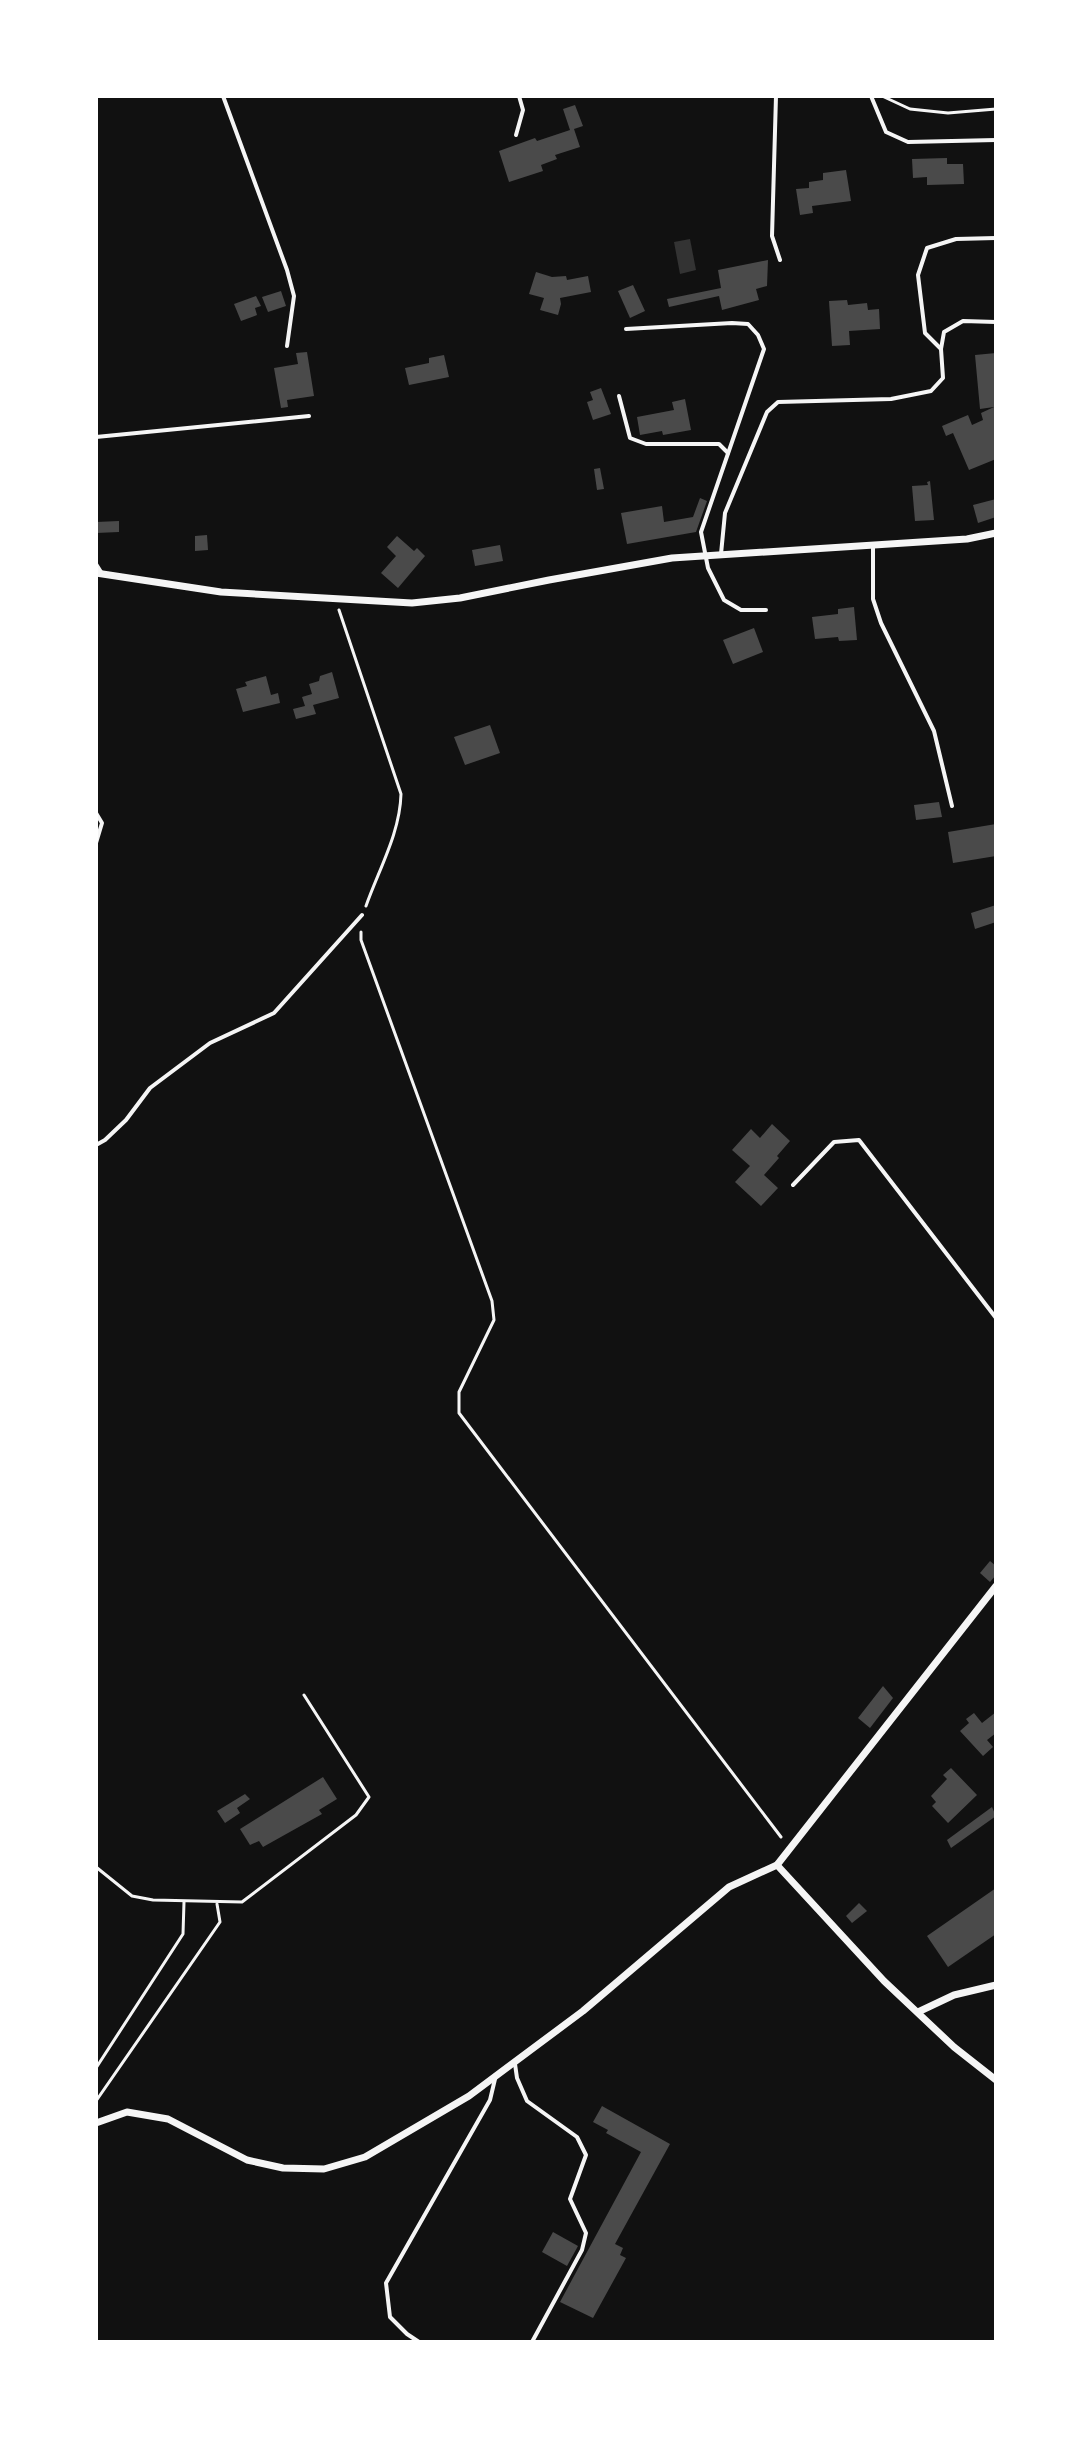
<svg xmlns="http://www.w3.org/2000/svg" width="1092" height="2438" font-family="Helvetica,sans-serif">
<rect width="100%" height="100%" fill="#111"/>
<path fill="#333" d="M690,239L696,270L680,274L674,242Z"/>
<g fill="#4a4a4a">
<path d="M575,105L583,126L574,129L580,147L555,155L557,159L541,165L543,171L509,182L499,151L535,138L537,141L570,130L563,109Z"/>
<path d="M947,158V164H963L964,184L927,185V177L913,178L912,159Z"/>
<path d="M846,170L851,201L812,206L813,213L800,215L796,189L809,188V182L823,180V173Z"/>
<path d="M768,260L767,286L756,289L759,300L722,310L719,296L669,307L667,299L721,288L718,270Z"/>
<path d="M536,272L552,277L566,276L567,280L588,276L591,292L560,298L561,304L558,315L540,310L544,298L529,294Z"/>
<path d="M633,285L645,311L630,318L618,291Z"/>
<path d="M281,291L286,306L268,312L262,297Z"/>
<path d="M256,296L261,306L255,308L257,315L241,321L234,304Z"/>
<path d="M847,300L848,305L867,303L868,310L879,309L880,329L849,331L850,345L832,346L829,301Z"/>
<path d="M307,352L314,396L287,400L288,407L281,408L274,368L298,364L296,353Z"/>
<path d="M996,353V459L969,470L953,433L946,436L942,426L968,415L972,425L983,420L981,413L994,407L980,409L975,355Z"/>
<path d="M444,355L449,377L409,385L405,368L429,363V358Z"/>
<path d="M601,388L611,414L593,420L587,402L593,400L590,392Z"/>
<path d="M685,399L691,430L663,435L662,431L640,435L637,417L674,410L672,402Z"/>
<path d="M600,468L604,489L597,490L594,469Z"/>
<path d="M930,481L934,520L915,521L912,486L928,485L927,482Z"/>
<path d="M700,498L707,501L696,532L627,544L621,513L662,506L664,522L693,517Z"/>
<path d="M996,499V517L978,523L973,505Z"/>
<path d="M119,521V532L96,533V522Z"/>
<path d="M207,535L208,550L195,551V536Z"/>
<path d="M397,536L414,551L417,548L425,556L398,588L381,573L396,556L387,547Z"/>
<path d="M500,545L503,561L475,566L472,550Z"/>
<path d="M854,607L857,640L839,641L838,637L815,639L812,617L838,614V609Z"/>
<path d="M754,628L763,652L733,664L723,640Z"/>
<path d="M332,672L339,698L313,705L316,714L296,719L293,709L305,706L302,697L312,694L309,684L319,681L320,676Z"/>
<path d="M266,676L271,695L278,693L280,703L243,712L236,689L247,686L245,682Z"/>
<path d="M490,725L500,753L465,765L454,737Z"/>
<path d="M939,802L942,817L916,820L914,805Z"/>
<path d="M996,824V856L953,863L948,832Z"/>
<path d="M996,905V922L975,929L971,913Z"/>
<path d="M772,1124L790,1141L777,1156L779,1158L764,1175L778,1188L761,1206L735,1182L750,1166L732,1150L751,1129L760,1138Z"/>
<path d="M990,1561L996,1566V1575L990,1582L980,1573Z"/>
<path d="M883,1686L893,1698L870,1728L858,1718Z"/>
<path d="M996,1712V1733L987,1740L993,1747L983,1756L960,1731L969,1723L966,1719L974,1713L982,1723Z"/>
<path d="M951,1768L977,1795L948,1823L932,1806L936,1802L931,1796L947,1779L943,1775Z"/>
<path d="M323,1777L337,1799L319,1810L322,1814L263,1847L259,1841L250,1845L240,1829Z"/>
<path d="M245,1794L250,1799L237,1808L240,1813L225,1823L217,1811Z"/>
<path d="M992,1807L996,1816L951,1848L947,1840Z"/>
<path d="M996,1888V1934L948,1967L927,1936Z"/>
<path d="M859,1903L867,1911L852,1923L846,1916Z"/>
<path d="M602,2106L670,2144L615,2244L623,2248L620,2255L626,2258L593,2318L560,2302L641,2152L606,2133L608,2130L593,2122Z"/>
<path d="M553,2232L578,2246L567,2266L542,2252Z"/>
</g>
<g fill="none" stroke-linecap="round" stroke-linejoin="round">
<g stroke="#f5f5f5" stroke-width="3">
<path d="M882,96L910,109L948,113L996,109"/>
<path d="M339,610L401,794C400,833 379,869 366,906"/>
<path d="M361,932V940L492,1301L494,1320L459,1392V1413L781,1837"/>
<path d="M96,1867L132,1896L153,1900L242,1902L356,1815L369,1797L304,1695"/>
<path d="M96,2068L183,1934L184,1902"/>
<path d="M96,2101L220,1922L217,1904"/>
</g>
<g stroke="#f5f5f5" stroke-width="4">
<path d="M223,96L287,270L294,296L287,346"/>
<path d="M776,96L772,236L780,260"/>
<path d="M871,96L886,132L908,142L996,140"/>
<path d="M516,135L523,110L519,96"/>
<path d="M626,329L732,323L748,324L758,335L764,349L701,532L708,568L724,600L741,610H766"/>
<path d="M941,349L925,333L918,275L927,248L956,239L996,238"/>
<path d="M619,396L630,438L646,444H719L728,453"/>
<path d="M96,437L309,416"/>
<path d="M873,546V599L881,623L934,731L952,806"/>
<path d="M721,554L725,513L767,412L778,402L891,399L931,391L943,378L941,349L944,332L963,321L996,322"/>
<path d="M96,564L101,572"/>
<path d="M96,813L102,823L96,843"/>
<path d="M96,1145L105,1140L126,1120L150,1088L210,1043L274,1013L362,915"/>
<path d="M793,1185L834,1142L859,1140L996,1318"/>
<path d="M515,2064L517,2078L527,2101L577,2137L586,2155L570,2199L586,2233L582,2250L532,2342"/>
<path d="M419,2342L407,2334L390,2317L386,2283L490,2100L495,2079"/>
</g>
<g stroke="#f5f5f5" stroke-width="7">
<path d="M96,573L221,592L412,603L460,598L549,580L672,558L967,539L996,533"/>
<path d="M777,1865L884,1981L954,2047L996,2080"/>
<path d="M918,2012L954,1995L996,1985"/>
<path d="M96,2123L127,2112L168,2119L247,2160L283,2168L324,2169L365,2157L469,2096L583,2011L729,1887L777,1865L996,1586"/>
</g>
</g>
<rect width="1092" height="2438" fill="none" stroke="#ffffff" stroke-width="196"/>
</svg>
